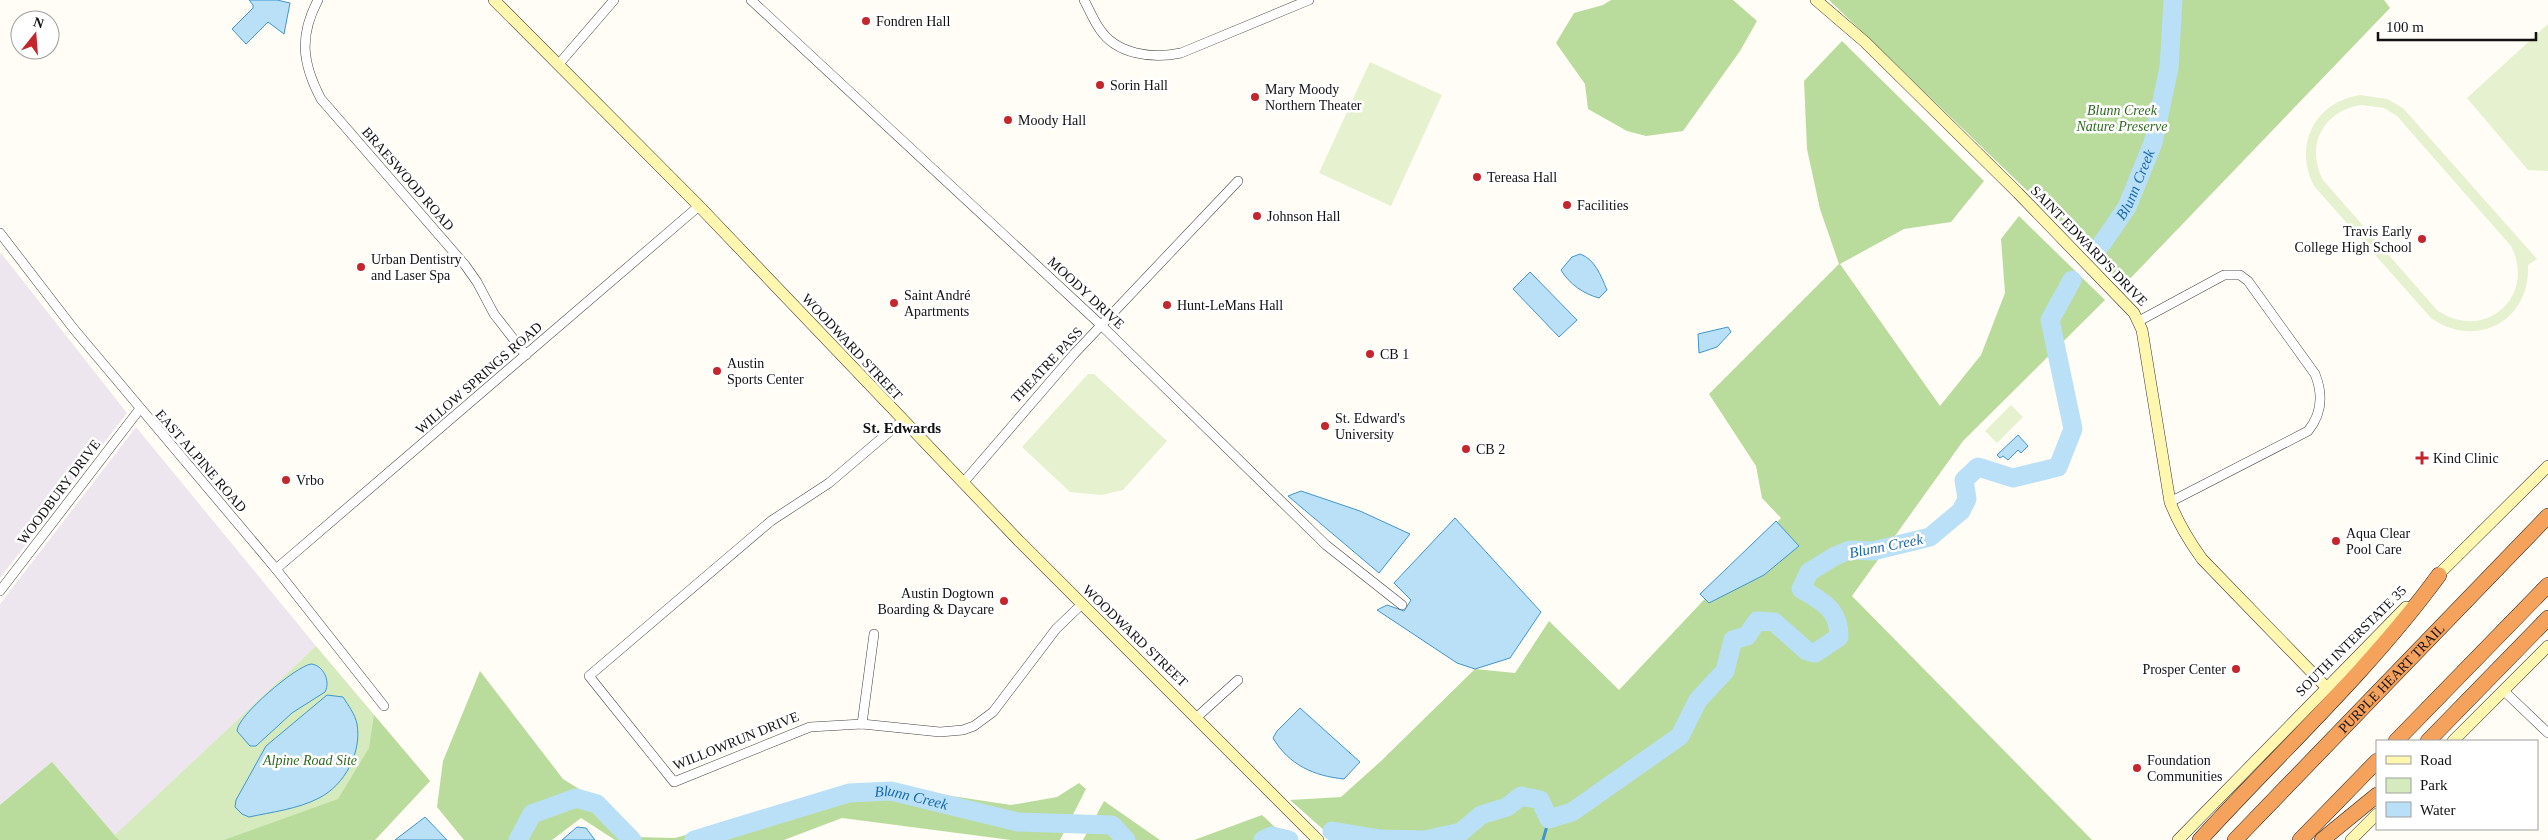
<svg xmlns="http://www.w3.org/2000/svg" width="2548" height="840" font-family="'Times New Roman',serif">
<rect width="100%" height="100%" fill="#fffdf5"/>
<g fill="#eee6ef">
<path d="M1,253L127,413L0,578V255Z"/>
<path d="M136,427L316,646L115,836L52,762L0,805V604Z"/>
</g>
<path fill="#d5ebbd" d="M316,646L430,781L375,840H0V805L52,762L115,835Z"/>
<g fill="#b9dc9c">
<path d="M1611,0H1733L1757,21L1740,51L1683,131L1646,136L1627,131L1588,109L1585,84L1556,43L1574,13L1603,5Z"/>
<path d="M1829,0H2384L2390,8L2123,286L2067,229Z"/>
<path d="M1842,41L1984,181L1951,222L1904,229L1840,264L1940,406L1981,355L2005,293L2001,239L2019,216L2105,300L1963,441L1852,596L2092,840H1335L1290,800L1341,797L1381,761L1475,669L1515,673L1549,621L1619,690L1781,518L1762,498L1756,466L1709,394L1839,264L1820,209L1807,149L1804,81Z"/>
<path d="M480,671L563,779L602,803L635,837L675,838L840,791L892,787L1011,805L1057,797L1079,783L1086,789L1060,840H1011L842,818L784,840H615L581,818L552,840H464L437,807L443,761Z"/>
<path d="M374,715L430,781L375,840H224L338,799L369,748Z"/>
<path d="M52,762L115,836L119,840H0V805Z"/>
<path d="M1104,801L1160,840H1083Z"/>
<path d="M1262,815L1289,840H1194Z"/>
</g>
<g fill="#e6f2cf" fill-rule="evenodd">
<path d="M2548,24V171L2528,170L2467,98Z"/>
<path d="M1370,62L1442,95L1391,206L1319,173Z"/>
<path d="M2360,95L2387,99L2403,108L2537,259L2528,265C2531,321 2476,350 2431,318L2314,186C2293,145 2315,102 2360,95ZM2361,105L2384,108L2397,116L2511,246C2537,297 2484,343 2437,310L2323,180C2305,146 2323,111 2361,105Z"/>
<path d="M1088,374H1094L1167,441L1123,490L1101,495L1070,492L1022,447Z"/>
<path d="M2011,405L2023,417L1997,443L1985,431Z"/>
</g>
<g fill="#b9e0f7" stroke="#3f96cf">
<path d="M249,0H277L290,3L284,34L268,22L246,44L232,29L253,8V5Z"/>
<path d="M1580,254C1595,259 1601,276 1607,290L1599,298C1584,294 1569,284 1561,270L1572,257Z"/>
<path d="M1530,272L1577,320L1559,337L1513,289Z"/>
<path d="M1728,327L1731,332L1717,347L1699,353L1698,334Z"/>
<path d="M2018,435L2028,446L2021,453L2018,450L2008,460L2003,456L2000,458L1997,455Z"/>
<path d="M1301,491L1360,511L1410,534L1379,573L1288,496Z"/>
<path d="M1455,518L1541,612L1510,658L1475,669L1457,663L1377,610L1387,605L1404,611L1411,600L1394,583Z"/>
<path d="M1776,521L1799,546L1764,575L1709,603L1700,594Z"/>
<path d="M311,664C323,665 331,681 325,692L292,713L256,746H250L237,731C237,716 296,666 311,664Z"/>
<path d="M327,695L343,697C348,705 355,714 357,724C362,752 345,785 319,798C298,809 272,812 249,817L242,814L235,807L236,800L266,746Z"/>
<path d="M1300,708L1360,762L1344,779C1314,776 1289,765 1273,738L1277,731Z"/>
<path d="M425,817L447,840H395Z"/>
<path d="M577,827L586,828L595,840H562Z"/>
</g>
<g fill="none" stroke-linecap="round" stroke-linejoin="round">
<path stroke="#3f96cf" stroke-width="3" d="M1543,840L1549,819"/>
<g stroke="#b9e0f7" stroke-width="19">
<path id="s1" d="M2101,245L2127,207L2153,143L2169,68L2173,0"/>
<path d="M1332,831L1380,839L1425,840L1461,832L1481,815L1507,807L1521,796L1540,800L1549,819L1572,812L1680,736L1698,700L1725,671L1733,640L1747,636L1757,621L1774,622L1807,651L1815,653L1839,637C1839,609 1822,601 1801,589L1809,572L1835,556L1850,550L1873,551L1930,537L1961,511L1967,499L1964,480L1978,467L2013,478L2058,467L2073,429L2050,320L2072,280"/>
<path d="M518,840L532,814L576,798L597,804L632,840"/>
<path id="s2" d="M694,840L849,793L891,791L1018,822L1112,825L1126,840"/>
<path d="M1263,840L1272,836L1289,840"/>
</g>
<defs>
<g id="street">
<path d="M318,0C299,36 302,63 321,99L465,265L477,282L494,314L526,355"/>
<path d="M751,0L1102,326L1326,545L1402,605"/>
<path d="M1084,0C1089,9 1093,19 1099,28C1116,55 1153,59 1181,53L1309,0"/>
<path d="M558,65L614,0"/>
<path d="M0,233L73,328L276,569L384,706"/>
<path d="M2139,321L2224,275H2240L2248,281L2315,374C2323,394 2322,414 2308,431L2170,502"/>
<path d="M902,421L829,483L771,521L589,676L674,782L810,727L862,724L940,732L963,730L974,726L993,712L1056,629L1082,604"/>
<path d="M963,483L1074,354L1238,181"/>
<path d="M276,569L699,206"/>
<path d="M0,591L139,410"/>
<path d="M2504,691L2548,733"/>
<path d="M1197,717L1238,680"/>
<path d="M862,724L874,634"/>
</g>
<g id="secondary">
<path d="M494,0L699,206L1019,541L1318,840"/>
<path d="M1816,0L1865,42L2018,193L2134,313L2142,330L2170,502C2178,523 2189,541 2202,559L2326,687"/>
<path d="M2433,580L2548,466"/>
<path d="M2453,741L2548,646"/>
<path d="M2178,840L2406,607"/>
<path d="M2351,840L2377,814"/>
</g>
<g id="highway">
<path d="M2396,741L2548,585"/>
<path d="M2428,741L2548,618"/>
<path d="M2200,840C2280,752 2368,672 2439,575"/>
<path id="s3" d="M2235,840L2548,516"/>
<path d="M2300,840L2377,761"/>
<path d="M2322,840L2377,795"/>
</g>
</defs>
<use href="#street" stroke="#444" stroke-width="10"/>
<use href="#secondary" stroke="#333" stroke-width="12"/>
<use href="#highway" stroke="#222" stroke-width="16"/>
<use href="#street" stroke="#fff" stroke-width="9"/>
<use href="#secondary" stroke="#fff6b0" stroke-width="11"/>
<use href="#highway" stroke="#f5a25d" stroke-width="15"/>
</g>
<g fill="#c4262e" stroke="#fff" stroke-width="2">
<circle cx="866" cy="21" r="5"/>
<circle cx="1100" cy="85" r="5"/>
<circle cx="1255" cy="97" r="5"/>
<circle cx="1008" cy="120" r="5"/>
<circle cx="1477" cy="177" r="5"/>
<circle cx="1567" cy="205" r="5"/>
<circle cx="1257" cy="216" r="5"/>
<circle cx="2422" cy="239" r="5"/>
<circle cx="361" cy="267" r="5"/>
<circle cx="894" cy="303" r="5"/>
<circle cx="1167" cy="305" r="5"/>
<circle cx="1370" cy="354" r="5"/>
<circle cx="717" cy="371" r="5"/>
<circle cx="1325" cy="426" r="5"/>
<circle cx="1466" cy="449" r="5"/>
<path d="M2419.5 450.5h5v5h5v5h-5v5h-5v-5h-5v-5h5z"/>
<circle cx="286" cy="480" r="5"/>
<circle cx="2336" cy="541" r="5"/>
<circle cx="1004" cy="601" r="5"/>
<circle cx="2236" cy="669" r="5"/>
<circle cx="2137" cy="768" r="5"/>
</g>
<g text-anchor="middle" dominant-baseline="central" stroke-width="5" stroke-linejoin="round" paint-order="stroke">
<g font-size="14" fill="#111" stroke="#fff" text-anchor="start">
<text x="876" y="21">Fondren Hall</text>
<text x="1110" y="85">Sorin Hall</text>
<text x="1265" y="89">Mary Moody<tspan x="1265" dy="16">Northern Theater</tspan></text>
<text x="1018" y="120">Moody Hall</text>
<text x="1487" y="177">Tereasa Hall</text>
<text x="1577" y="205">Facilities</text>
<text x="1267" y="216">Johnson Hall</text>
<text x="2412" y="231" text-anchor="end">Travis Early<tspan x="2412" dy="16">College High School</tspan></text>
<text x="371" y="259">Urban Dentistry<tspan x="371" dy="16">and Laser Spa</tspan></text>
<text x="904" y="295">Saint André<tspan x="904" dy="16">Apartments</tspan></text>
<text x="1177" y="305">Hunt-LeMans Hall</text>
<text x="1380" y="354">CB 1</text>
<text x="727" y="363">Austin<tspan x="727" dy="16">Sports Center</tspan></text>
<text x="1335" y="418">St. Edward's<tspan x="1335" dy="16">University</tspan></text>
<text x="1476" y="449">CB 2</text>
<text x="2433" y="458">Kind Clinic</text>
<text x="296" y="480">Vrbo</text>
<text x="2346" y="533">Aqua Clear<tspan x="2346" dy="16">Pool Care</tspan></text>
<text x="994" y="593" text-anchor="end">Austin Dogtown<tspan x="994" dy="16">Boarding &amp; Daycare</tspan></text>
<text x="2226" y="669" text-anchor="end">Prosper Center</text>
<text x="2147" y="760">Foundation<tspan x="2147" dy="16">Communities</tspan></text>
</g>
<g font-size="14" font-style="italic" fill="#2f6b1f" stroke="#fff">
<text x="2122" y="110">Blunn Creek<tspan x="2122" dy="16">Nature Preserve</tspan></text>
<text x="310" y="760">Alpine Road Site</text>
</g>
<g font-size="14" fill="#111" stroke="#fff">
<text transform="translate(408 179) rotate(49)">BRAESWOOD ROAD</text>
<text transform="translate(2089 246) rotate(46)">SAINT EDWARD'S DRIVE</text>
<text transform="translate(1086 293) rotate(43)">MOODY DRIVE</text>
<text transform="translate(852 347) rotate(47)">WOODWARD STREET</text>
<text transform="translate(1047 365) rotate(-47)">THEATRE PASS</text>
<text transform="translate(479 378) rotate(-41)">WILLOW SPRINGS ROAD</text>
<text transform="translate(201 461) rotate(49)">EAST ALPINE ROAD</text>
<text transform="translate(59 492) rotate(-53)">WOODBURY DRIVE</text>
<text transform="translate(1135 636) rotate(44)">WOODWARD STREET</text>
<text transform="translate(2351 641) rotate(-45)">SOUTH INTERSTATE 35</text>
<text stroke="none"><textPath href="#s3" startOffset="225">PURPLE HEART TRAIL</textPath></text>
<text transform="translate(736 741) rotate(-22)">WILLOWRUN DRIVE</text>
</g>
<g font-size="15" font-style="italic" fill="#1768a6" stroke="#fff">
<text stroke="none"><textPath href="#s1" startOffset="70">Blunn Creek</textPath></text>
<text transform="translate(1886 546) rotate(-11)">Blunn Creek</text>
<text stroke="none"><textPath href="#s2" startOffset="225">Blunn Creek</textPath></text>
</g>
<g font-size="15" font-weight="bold" fill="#111" stroke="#fff">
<text x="902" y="428">St. Edwards</text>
</g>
</g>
<rect x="2376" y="740" width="162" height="90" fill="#ffffff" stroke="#a0a0a0"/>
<rect x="2386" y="756" width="25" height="8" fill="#fff6b0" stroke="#a0a0a0"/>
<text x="2420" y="765" font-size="15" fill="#111111">Road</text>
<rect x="2386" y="778" width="25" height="15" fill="#d5ebbd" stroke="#a0a0a0"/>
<text x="2420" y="790" font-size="15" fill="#111111">Park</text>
<rect x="2386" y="802" width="25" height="15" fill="#b9e0f7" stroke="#a0a0a0"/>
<text x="2420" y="815" font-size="15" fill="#111111">Water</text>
<g transform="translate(35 35) rotate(17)"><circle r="24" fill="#ffffff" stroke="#a0a0a0"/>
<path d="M0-4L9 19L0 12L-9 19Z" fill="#c4262e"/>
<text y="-8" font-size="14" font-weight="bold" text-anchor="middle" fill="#111111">N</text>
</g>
<path d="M2378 32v8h158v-8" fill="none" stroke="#111111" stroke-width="2.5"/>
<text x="2386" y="32" font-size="15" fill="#111111" stroke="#ffffff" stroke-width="4" paint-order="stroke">100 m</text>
</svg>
